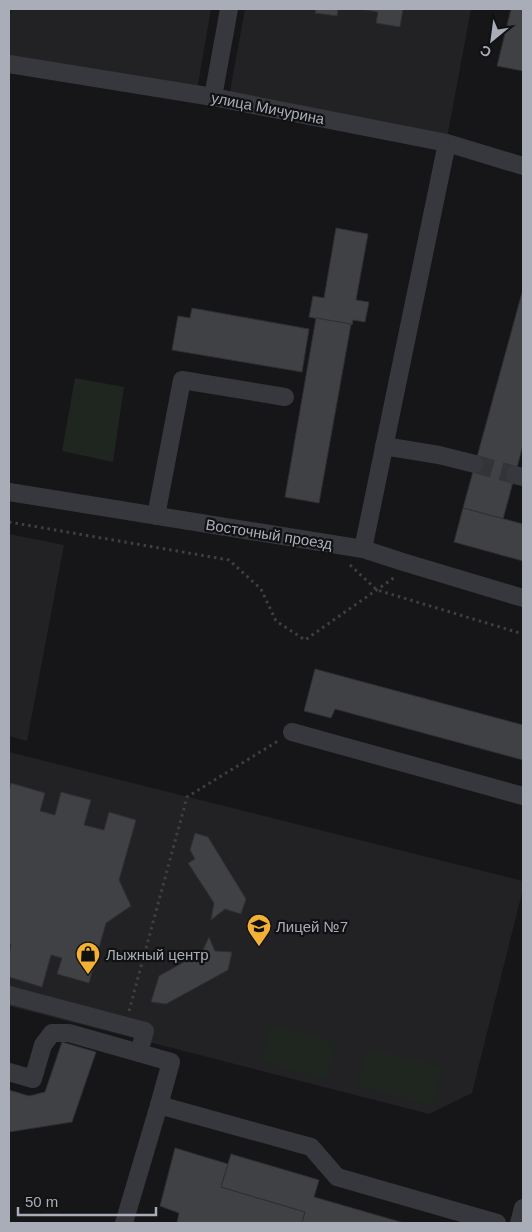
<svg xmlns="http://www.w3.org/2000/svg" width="532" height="1232" font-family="Helvetica,sans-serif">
<rect width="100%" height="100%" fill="#161618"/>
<g fill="#222225">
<path d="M11,9H211L197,90L9,56V21Z"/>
<path d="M245,9H471L447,138L229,97Z"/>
<path d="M9,534L64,545L27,741L9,736Z"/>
<path d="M9,752L523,881V889L472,1093L429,1114L9,1006Z"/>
</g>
<g fill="#1e261f">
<path d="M75,378L124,387L113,462L62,451Z"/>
<path d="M271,1024L336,1042L326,1079L261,1061Z"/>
<path d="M367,1048L443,1067L433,1105L357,1086Z"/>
</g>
<g fill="#404145" stroke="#303034">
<path d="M316,9H338L337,16L315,13Z"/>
<path d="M360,9H403L400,27L376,23L378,12Z"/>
<path d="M511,9H523V71L497,66Z"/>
<path d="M336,228L368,234L356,300L369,302L365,322L353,320L352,325L309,317L313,296L324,298Z"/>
<path d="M523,289V445L503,519L463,508Z"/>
<path d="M192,308L309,329L302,372L172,350L178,316L190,318Z"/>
<path d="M316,318L351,324L319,503L285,497Z"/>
<path d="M463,508L523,524V561L454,542Z"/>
<path d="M315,669L523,725V760L335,709L331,718L304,711Z"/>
<path d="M11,783L45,793L40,811L55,815L61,792L91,800L84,825L104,830L109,812L136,820L119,880L131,906L106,923L89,983L57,974L62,958L51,955L42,987L9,977V954L11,945L9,944V792Z"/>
<path d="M195,833L208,837L246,899L241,914L225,909L211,920L214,903L188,863L195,859L190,850Z"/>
<path d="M209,937L215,951L232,952L228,970L166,1004L151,1002L159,976L202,952Z"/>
<path d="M62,1042L96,1052L72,1122L9,1132V1090L29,1096L45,1092Z"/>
<path d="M175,1148L228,1164L221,1187L305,1212L302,1223H177L179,1213L160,1206Z"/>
<path d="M231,1154L319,1180L314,1197L404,1223H302L305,1212L221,1187Z"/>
</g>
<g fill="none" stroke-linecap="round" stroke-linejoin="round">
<path stroke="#333438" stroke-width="18" stroke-dasharray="18 9" stroke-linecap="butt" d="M475,464L515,475"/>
<g stroke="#3d3f44" stroke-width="3" stroke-dasharray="2.5 4" stroke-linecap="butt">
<path d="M9,522L229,560L261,589L276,621L305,640L395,577"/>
<path d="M350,565L377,590L523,634"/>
<path d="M129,1011L187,797L278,741"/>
</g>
<g stroke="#37383d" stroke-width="18">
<path d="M9,64L213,97L447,143L523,166"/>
<path d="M213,97L229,9"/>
<path d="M384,446L439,455L475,464"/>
<path d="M515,475L523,477"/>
<path d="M9,492L363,549L403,562L523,598"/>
<path d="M156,516L182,380L285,397"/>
<path d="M363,549L447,143"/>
<path d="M292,732L523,796"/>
<path d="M9,995L145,1031L139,1053"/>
<path d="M9,1072L33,1079L43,1045L52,1033H69L171,1062L159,1105"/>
<path d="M124,1223L159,1105L311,1147L337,1177L497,1223"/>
<path d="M519,1223L523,1208"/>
</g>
</g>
<defs>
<symbol id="school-pin" viewBox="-11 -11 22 30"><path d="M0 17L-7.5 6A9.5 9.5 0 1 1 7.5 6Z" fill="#f2b134" stroke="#111113"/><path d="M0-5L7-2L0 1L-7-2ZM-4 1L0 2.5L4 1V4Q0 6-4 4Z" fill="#111"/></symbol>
<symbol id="shop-pin" viewBox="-11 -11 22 30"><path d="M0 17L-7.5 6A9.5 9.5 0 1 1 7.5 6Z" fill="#f2b134" stroke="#111113"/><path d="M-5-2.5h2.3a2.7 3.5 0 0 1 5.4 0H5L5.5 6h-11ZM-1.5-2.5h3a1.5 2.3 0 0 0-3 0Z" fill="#111"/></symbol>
</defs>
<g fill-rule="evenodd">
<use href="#school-pin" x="245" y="912" width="28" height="38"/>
<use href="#shop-pin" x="74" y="940" width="28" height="38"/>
</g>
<g text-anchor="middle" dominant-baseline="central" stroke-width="4.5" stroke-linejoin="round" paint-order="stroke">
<g font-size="15" fill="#a8adb8" stroke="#111113">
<text transform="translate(268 108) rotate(11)">улица Мичурина</text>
<text transform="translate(269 534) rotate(9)">Восточный проезд</text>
</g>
<g font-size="15" fill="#a8adb8" stroke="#111113" text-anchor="start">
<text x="276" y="926">Лицей №7</text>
<text x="106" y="954">Лыжный центр</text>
</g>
</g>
<rect width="532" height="1232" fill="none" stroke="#a8adb8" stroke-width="20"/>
<g transform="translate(492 40) rotate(209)" stroke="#111113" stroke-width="4" paint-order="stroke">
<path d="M0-4L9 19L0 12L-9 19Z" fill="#a8adb8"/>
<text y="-8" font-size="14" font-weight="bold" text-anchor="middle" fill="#a8adb8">С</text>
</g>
<path d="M18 1207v8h138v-8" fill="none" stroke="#a8adb8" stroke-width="2.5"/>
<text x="25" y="1207" font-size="15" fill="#a8adb8" stroke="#111113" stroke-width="4" paint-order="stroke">50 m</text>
</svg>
